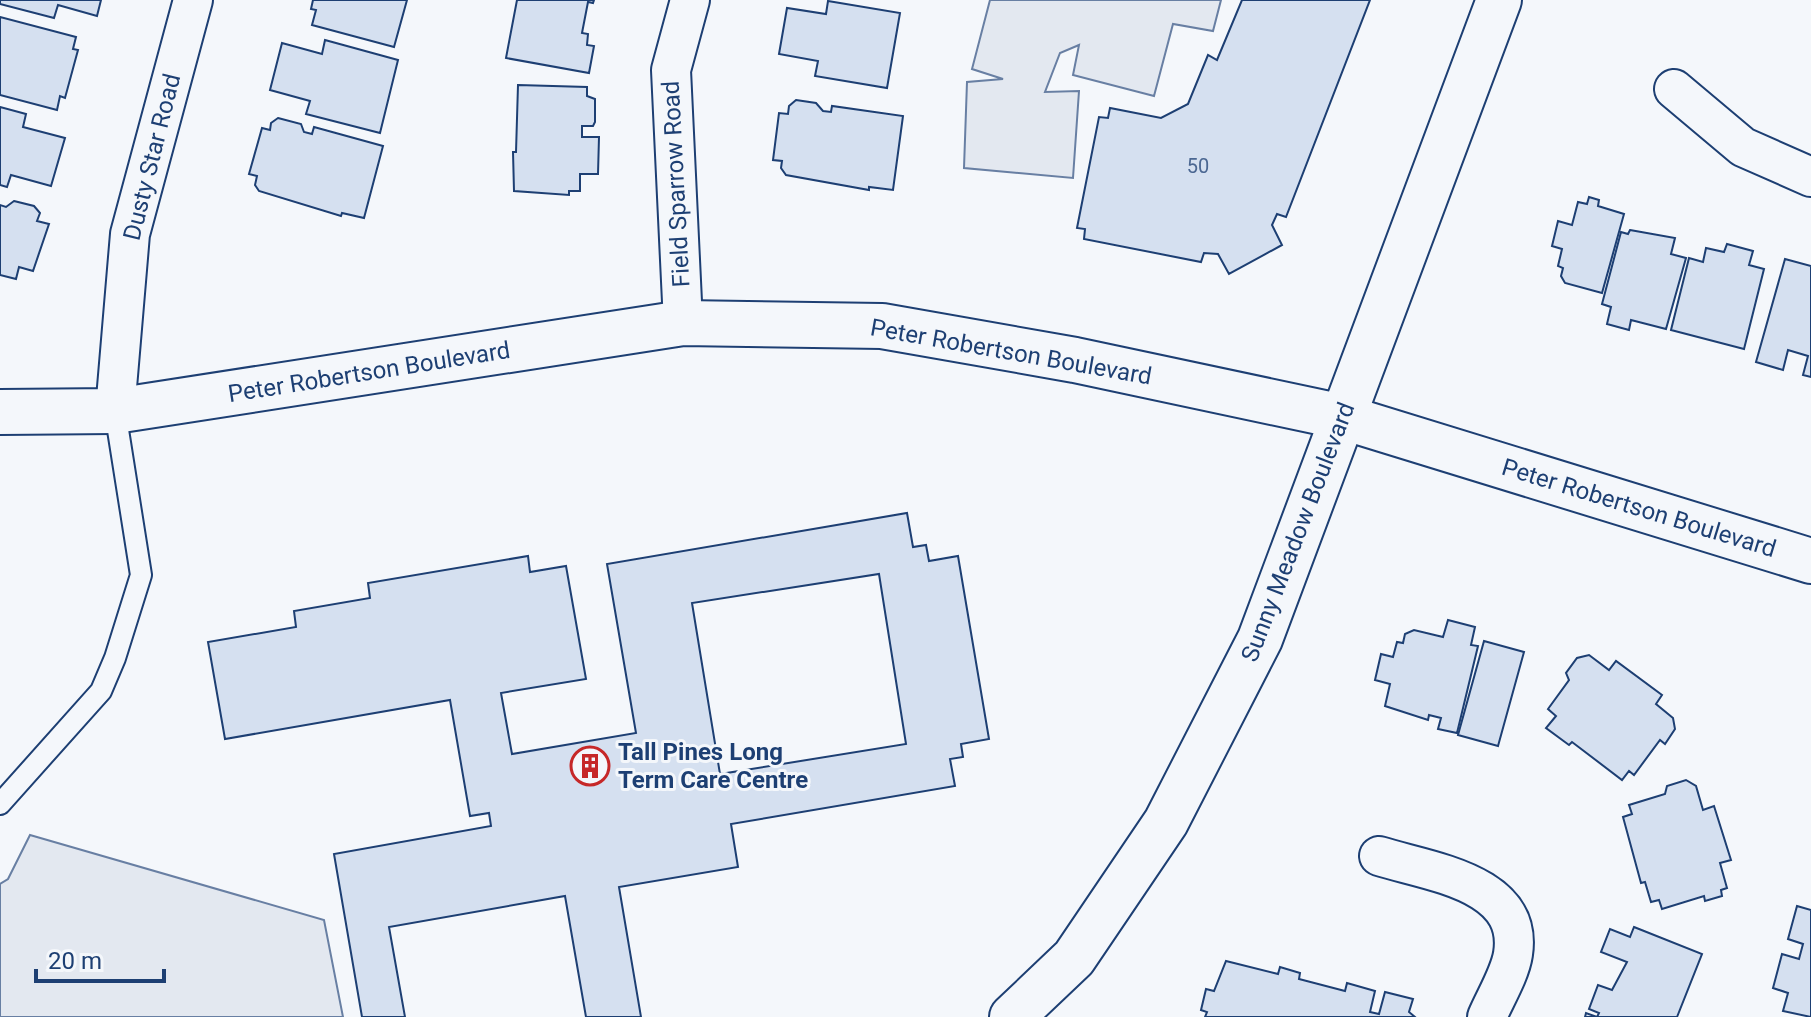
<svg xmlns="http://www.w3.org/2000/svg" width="1811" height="1017" font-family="Roboto,sans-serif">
<rect width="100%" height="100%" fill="#f4f7fb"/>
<g fill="#e3e8f0" stroke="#687fa3" stroke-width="2">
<path d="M990,0H1221L1213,31L1173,24L1154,96L1073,75L1079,45L1060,53L1045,92L1079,91L1073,178L964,168L967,82L1003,79L972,69Z"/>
<path d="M30,835L324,920L343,1017H0V884L8,879Z"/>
</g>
<g fill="#d5e0f0" stroke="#1d3f73" stroke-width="2" fill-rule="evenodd">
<path d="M0,0H101L97,16L58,5L54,18L0,4Z"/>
<path d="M313,0H407L394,47L312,25L316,10L311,9Z"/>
<path d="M517,0H594L593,3L588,2L582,33L588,34L587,45L594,46L589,73L506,58Z"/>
<path d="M1242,0H1370L1286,217L1277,214L1272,225L1282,245L1229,274L1218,254L1204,253L1201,262L1084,239L1085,229L1077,228L1099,117L1108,118L1110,108L1161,118L1188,104L1208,55L1217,60Z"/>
<path d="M828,1L900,13L887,88L815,76L818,61L779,54L787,8L826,14Z"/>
<path d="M0,17L76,37L73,49L78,50L65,98L60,96L57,110L0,95Z"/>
<path d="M325,40L398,60L380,133L306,114L310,101L270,90L282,43L322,54Z"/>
<path d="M518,85L587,87V96L595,99V122L593,126H582V137H599L598,174H580V191H569V195L514,191L513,152H516Z"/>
<path d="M796,100L816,103L823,111L831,112L832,106L903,116L893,190L869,187V190L786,175L781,168L782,161L773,160L779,113L788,114L789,106Z"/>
<path d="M0,107L26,114L23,127L65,138L51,186L11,175L7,187L0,185Z"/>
<path d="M278,118L301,124L304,132L312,134L314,127L383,146L364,218L342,213L341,216L259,191L255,185L257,176L249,174L262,128L270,130L271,123Z"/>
<path d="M1589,197L1599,200L1598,206L1624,214L1602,293L1565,283L1561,276L1563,268L1558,266L1562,249L1552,246L1558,221L1572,225L1578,202L1587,204Z"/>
<path d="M14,201L34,206L40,213L37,221L49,224L33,271L19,267L16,279L0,275V205L6,207Z"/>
<path d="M1630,230L1675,238L1671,254L1686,258L1666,329L1631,320L1629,330L1607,324L1611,307L1602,304L1621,232L1628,234Z"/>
<path d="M1727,244L1753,251L1749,265L1764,269L1744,349L1671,330L1689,258L1703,262L1706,248L1724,252Z"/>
<path d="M1785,259L1811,266V377L1803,375L1808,356L1788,350L1783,370L1756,362Z"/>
<path d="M907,513L913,547L926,545L929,561L958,556L989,739L961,744L963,757L950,759L955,786L731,824L738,867L619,887L641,1017H586L565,896L389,927L405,1017H362L334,854L491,826L489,813L470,816L450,700L225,739L208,642L296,627L294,611L370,598L368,583L528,556L530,572L566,566L586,679L501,693L512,754L636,733L607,564ZM879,574L906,744L720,774L692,603Z"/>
<path d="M1448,620L1475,627L1471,645L1478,646L1457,733L1438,729L1441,718L1429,715L1428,720L1385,706L1390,684L1375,680L1381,654L1393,657L1397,642L1403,643L1405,634L1414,630L1443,637Z"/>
<path d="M1484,641L1524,652L1498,746L1458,735Z"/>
<path d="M1589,655L1609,670L1616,661L1662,695L1656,704L1673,718L1675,729L1665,744L1660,740L1634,775L1629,771L1622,780L1572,742L1569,745L1546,728L1556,716L1548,709L1569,680L1566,673L1577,658Z"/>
<path d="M1686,780L1696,786L1703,810L1714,806L1731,860L1720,863L1727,888L1721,890L1722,896L1705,901L1704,896L1662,909L1659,900L1651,902L1645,882L1641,883L1623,817L1632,814L1629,805L1665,794L1667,786Z"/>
<path d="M1797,906L1811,910V1017L1783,1011L1788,993L1773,988L1782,954L1799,959L1803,944L1788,939Z"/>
<path d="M1634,927L1702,954L1677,1017H1585L1586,1013L1597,1017L1599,1013L1589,1009L1598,985L1612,990L1627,962L1601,952L1610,929L1630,937Z"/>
<path d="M1226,961L1278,974L1280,967L1300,973L1299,979L1345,991L1347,983L1375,991L1370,1012L1379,1014L1385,992L1413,999L1409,1012L1415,1017H1205L1207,1012L1201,1010L1206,989L1214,991Z"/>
</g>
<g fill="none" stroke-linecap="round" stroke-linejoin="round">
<defs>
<path id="lane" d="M0,804L101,691L115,658L141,575L115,411"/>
<g id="street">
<path d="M1674,89L1743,147L1811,177"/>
<path d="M683,323L671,70L690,0"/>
<path d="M115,411L130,234L193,0"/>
<path d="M1379,856C1430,872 1524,882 1513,954C1510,974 1495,998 1487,1017"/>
</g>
<g id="secondary">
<path d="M0,412L115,411L683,323L882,326L1075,360L1343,417L1811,561"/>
<path d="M1012,1017L1074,958L1166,822L1260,639L1499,0"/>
</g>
</defs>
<use href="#lane" stroke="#1d3f73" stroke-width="24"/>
<use href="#street" stroke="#1d3f73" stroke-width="42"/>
<use href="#secondary" stroke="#1d3f73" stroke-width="48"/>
<use href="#lane" stroke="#f4f7fb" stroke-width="20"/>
<use href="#street" stroke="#f4f7fb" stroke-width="38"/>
<use href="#secondary" stroke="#f4f7fb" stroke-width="44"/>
</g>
<defs>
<symbol id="building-ring" viewBox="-11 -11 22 22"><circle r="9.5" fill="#f4f7fb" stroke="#c62828" stroke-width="1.5"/><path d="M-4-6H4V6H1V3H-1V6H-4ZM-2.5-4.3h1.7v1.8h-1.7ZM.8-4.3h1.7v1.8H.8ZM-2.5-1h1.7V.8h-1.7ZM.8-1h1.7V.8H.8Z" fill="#c62828"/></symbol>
</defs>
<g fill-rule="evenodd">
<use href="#building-ring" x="568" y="744" width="44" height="44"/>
</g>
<g text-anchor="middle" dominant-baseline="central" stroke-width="6" stroke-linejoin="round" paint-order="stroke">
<g font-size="20" fill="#4b6792">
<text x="1198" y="166">50</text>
</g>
<g font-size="24" fill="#1d3f73" stroke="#f4f7fb">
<text transform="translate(152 157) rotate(-76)">Dusty Star Road</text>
<text transform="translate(676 184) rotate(-93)">Field Sparrow Road</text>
<text transform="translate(1011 352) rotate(10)">Peter Robertson Boulevard</text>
<text transform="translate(369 372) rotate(-9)">Peter Robertson Boulevard</text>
<text transform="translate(1639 508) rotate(17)">Peter Robertson Boulevard</text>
<text transform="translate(1298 532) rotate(-69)">Sunny Meadow Boulevard</text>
</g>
<g font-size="24" font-weight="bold" fill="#1d3f73" stroke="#f4f7fb" text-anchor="start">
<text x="618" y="752">Tall Pines Long<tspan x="618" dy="28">Term Care Centre</tspan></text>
</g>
</g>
<path d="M36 969v12h128v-12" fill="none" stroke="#1d3f73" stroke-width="4"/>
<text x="48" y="969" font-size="24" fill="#1d3f73" stroke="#f4f7fb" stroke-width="6" paint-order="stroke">20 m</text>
</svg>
